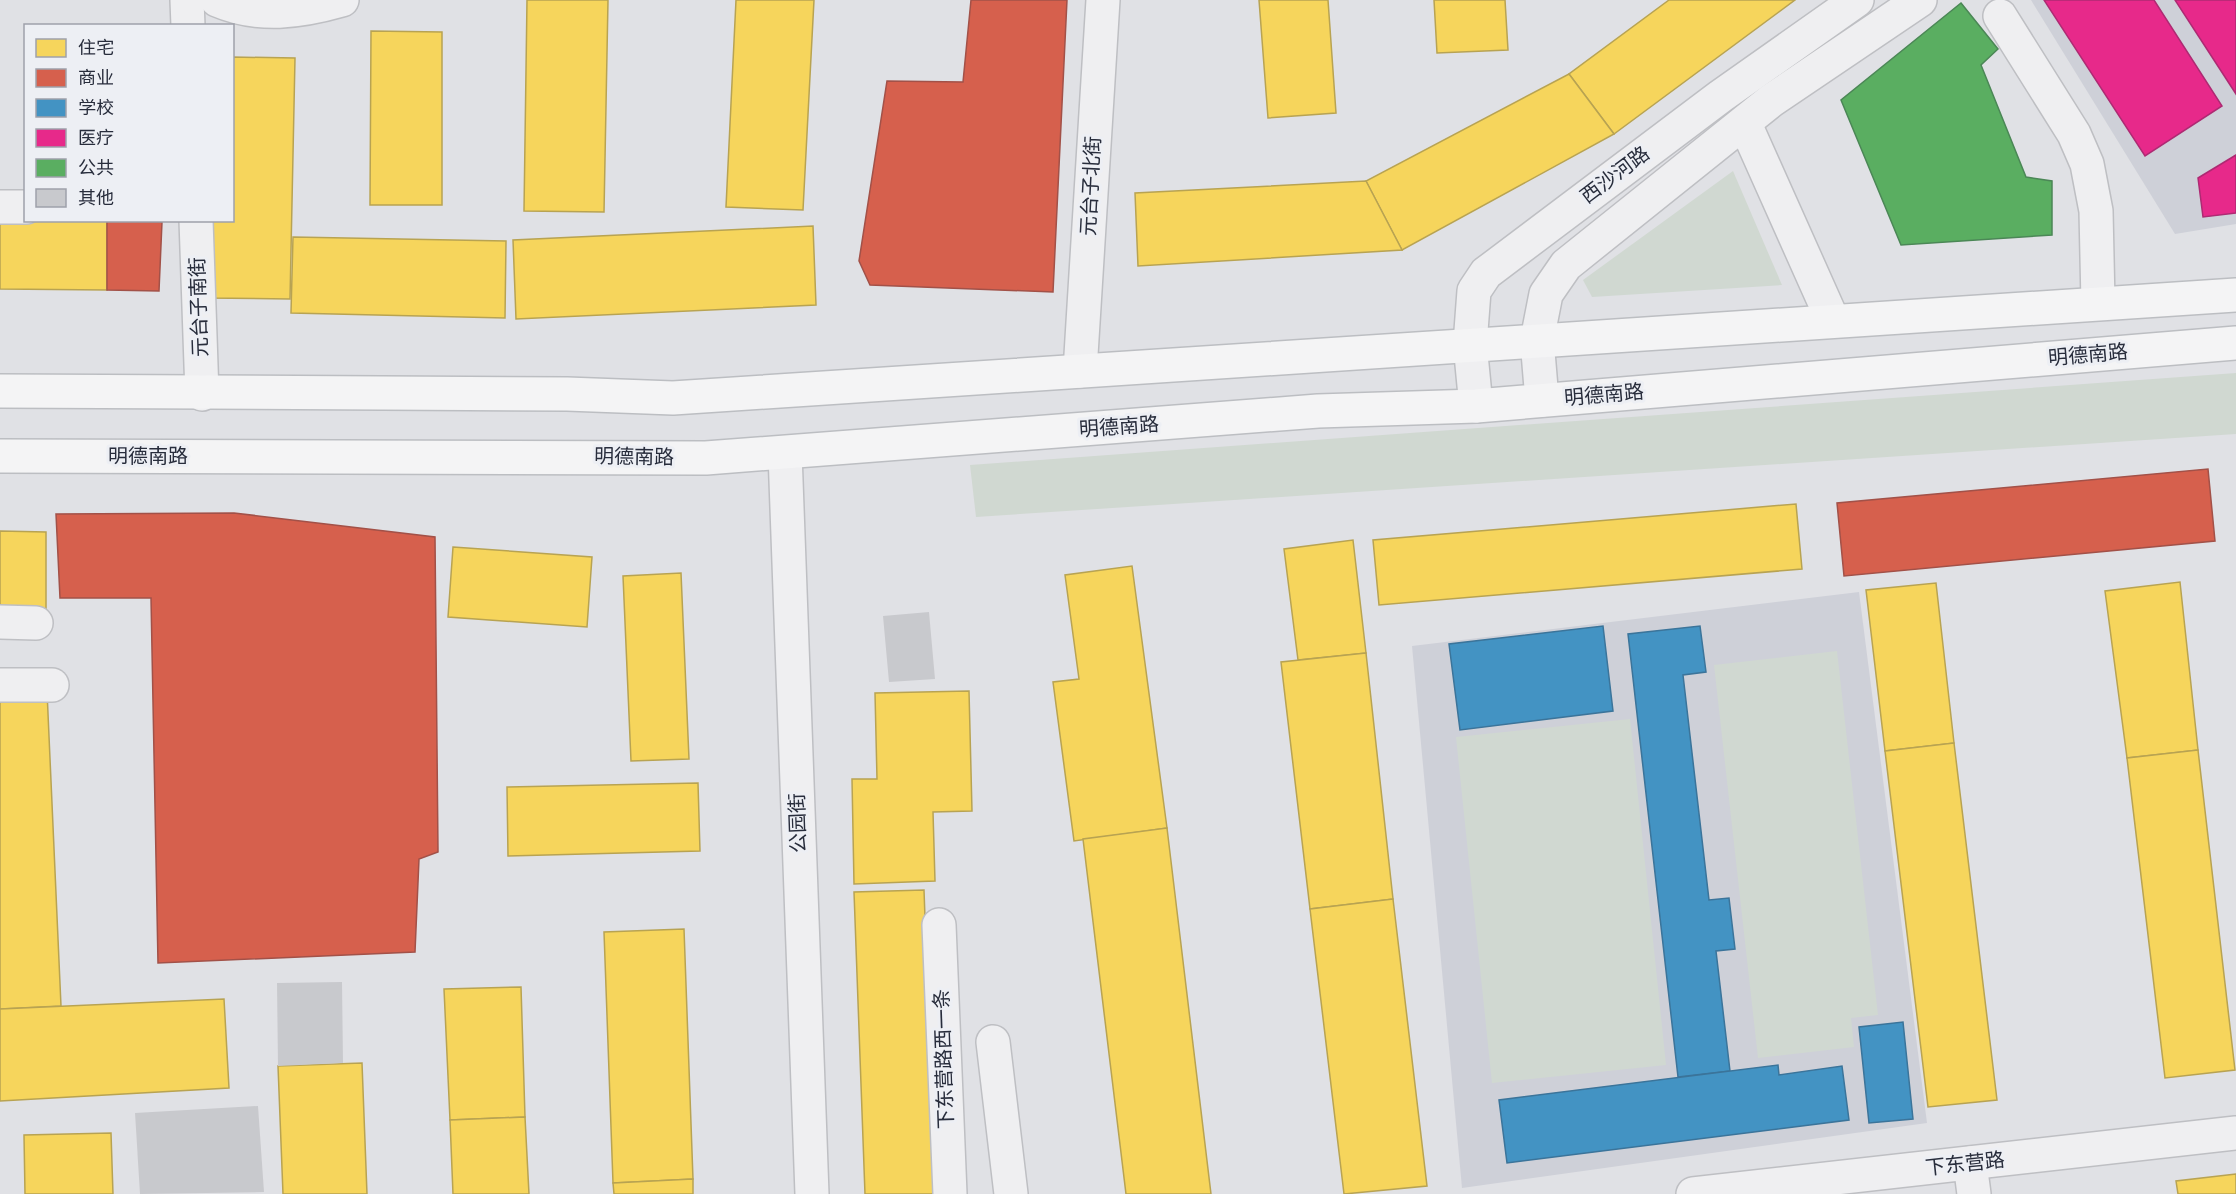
<svg xmlns="http://www.w3.org/2000/svg" width="2236" height="1194" font-family="Karla,'Noto Sans SC',sans-serif">
<rect width="100%" height="100%" fill="#e0e1e5"/>
<g fill="#ced0d8">
<path d="M2031,0H2236V224L2175,234Z"/>
<path d="M1859,592L1927,1123L1462,1188L1412,646Z"/>
</g>
<g fill="#d0d8d1">
<path d="M1733,171L1782,285L1592,297L1583,280Z"/>
<path d="M2236,373V434L976,517L970,465Z"/>
<path d="M1837,651L1878,1015L1851,1018L1854,1047L1758,1058L1714,665Z"/>
<path d="M1630,719L1666,1065L1492,1083L1456,737Z"/>
</g>
<g fill="#f6d55c" stroke="#b8a352" stroke-width="1.5">
<path d="M527,0H608L604,212L524,211Z"/>
<path d="M736,0H814L803,210L726,207Z"/>
<path d="M1259,0H1328L1336,113L1268,118Z"/>
<path d="M1434,0H1505L1508,50L1437,53Z"/>
<path d="M1669,0H1795L1614,134L1569,74Z"/>
<path d="M371,31L442,32V205H370Z"/>
<path d="M232,57L295,58L290,299L206,298L207,220H232Z"/>
<path d="M1569,74L1614,134L1402,250L1366,181Z"/>
<path d="M1366,181L1402,250L1138,266L1135,193Z"/>
<path d="M0,220L107,221V290L0,289Z"/>
<path d="M813,226L816,305L516,319L513,240Z"/>
<path d="M293,237L506,241L505,318L291,313Z"/>
<path d="M1796,504L1802,569L1379,605L1373,540Z"/>
<path d="M0,531L46,532V614H0Z"/>
<path d="M1353,540L1366,653L1298,660L1284,549Z"/>
<path d="M453,547L592,557L587,627L448,617Z"/>
<path d="M1132,566L1167,828L1074,841L1053,682L1079,679L1065,575Z"/>
<path d="M681,573L689,759L631,761L623,576Z"/>
<path d="M2180,582L2198,750L2127,758L2105,591Z"/>
<path d="M1936,583L1954,743L1885,751L1866,590Z"/>
<path d="M1366,653L1393,899L1310,909L1281,662Z"/>
<path d="M47,691L61,1006L0,1009V693Z"/>
<path d="M969,691L972,811L933,812L935,881L854,884L852,779H877L875,693Z"/>
<path d="M1954,743L1997,1100L1928,1107L1885,751Z"/>
<path d="M2198,750L2235,1070L2165,1078L2127,758Z"/>
<path d="M698,783L700,851L508,856L507,787Z"/>
<path d="M1167,828L1211,1194H1126L1083,839Z"/>
<path d="M924,890L935,1194H865L854,892Z"/>
<path d="M1393,899L1427,1186L1344,1194L1310,909Z"/>
<path d="M684,929L693,1179L613,1183L604,932Z"/>
<path d="M521,987L525,1117L450,1120L444,989Z"/>
<path d="M224,999L229,1088L0,1101V1009Z"/>
<path d="M362,1063L367,1194H283L278,1066Z"/>
<path d="M525,1117L529,1194H453L450,1120Z"/>
<path d="M111,1133L113,1194H25L24,1135Z"/>
<path d="M2236,1174V1194H2178L2176,1181Z"/>
<path d="M693,1179V1194H614L613,1183Z"/>
</g>
<g fill="#d6604d" stroke="#a25148" stroke-width="1.5">
<path d="M971,0H1067L1053,292L870,285L859,261L887,81L963,82Z"/>
<path d="M107,221L162,222L159,291L107,290Z"/>
<path d="M2208,469L2215,541L1844,576L1837,503Z"/>
<path d="M234,513L435,537L438,852L419,859L415,952L158,963L151,598H60L56,514Z"/>
</g>
<g fill="#4393c3" stroke="#3b749a" stroke-width="1.5">
<path d="M1603,626L1613,711L1460,730L1449,644Z"/>
<path d="M1700,626L1706,672L1683,675L1709,900L1729,898L1735,949L1716,951L1730,1071L1678,1077L1628,634Z"/>
<path d="M1903,1022L1913,1119L1869,1123L1859,1027Z"/>
<path d="M1778,1065L1779,1075L1842,1066L1849,1120L1507,1163L1499,1100Z"/>
</g>
<g fill="#e7298a" stroke="#ae2a73" stroke-width="1.5">
<path d="M2044,0H2154L2222,106L2145,156Z"/>
<path d="M2175,0H2236V94Z"/>
<path d="M2236,155V213L2203,217L2198,178Z"/>
</g>
<path fill="#5aae61" stroke="#4b8756" stroke-width="1.5" d="M1961,3L1998,49L1981,65L2026,177L2052,181V235L1901,245L1841,100Z"/>
<g fill="#c8c9cd">
<path d="M929,612L935,679L889,682L883,616Z"/>
<path d="M342,982L343,1063L278,1066L277,983Z"/>
<path d="M258,1106L264,1192L140,1194L135,1113Z"/>
</g>
<g fill="none" stroke-linecap="round" stroke-linejoin="round">
<defs>
<g id="minor">
<path d="M187,0L188,26"/>
<path d="M217,0C259,18 300,12 342,0"/>
<path d="M2000,16L2074,134L2087,164L2096,211L2098,303"/>
<path d="M1745,124L1833,321"/>
<path d="M0,207H26"/>
<path d="M196,220L202,394"/>
<path d="M1080,371L1103,0"/>
<path d="M1542,400L1537,340L1546,294L1566,265L1772,100L1920,0"/>
<path d="M1476,406L1470,344L1474,291L1486,273L1721,96L1857,0"/>
<path d="M785,453L812,1194"/>
<path d="M0,622L36,623"/>
<path d="M0,685H52"/>
<path d="M939,925L950,1194"/>
<path d="M993,1042L1011,1194"/>
<path d="M1970,1163L1974,1194"/>
<path d="M1693,1194L2236,1133"/>
</g>
<g id="major">
<path d="M0,391L567,394L673,398L2236,295"/>
<path d="M0,456L706,458L1318,411L1476,406L2236,343"/>
</g>
</defs>
<use href="#minor" stroke="#bebfc3" stroke-width="36"/>
<use href="#major" stroke="#bcbec2" stroke-width="36"/>
<use href="#minor" stroke="#efeff1" stroke-width="33"/>
<use href="#major" stroke="#f4f4f5" stroke-width="33"/>
</g>
<g text-anchor="middle" dominant-baseline="central" stroke-width="6" stroke-linejoin="round" paint-order="stroke">
<g font-size="20" fill="#282d3c" stroke="#edeff4">
<text transform="translate(1615 175) rotate(-37)">西沙河路</text>
<text transform="translate(1091 186) rotate(-87)">元台子北街</text>
<text transform="translate(199 307) rotate(-92)">元台子南街</text>
<text transform="translate(2088 355) rotate(-5)">明德南路</text>
<text transform="translate(1604 395) rotate(-5)">明德南路</text>
<text transform="translate(1119 427) rotate(-4)">明德南路</text>
<text x="148" y="456">明德南路</text>
<text transform="translate(634 457) rotate(1)">明德南路</text>
<text transform="translate(798 823) rotate(-92)">公园街</text>
<text transform="translate(944 1059) rotate(-92)">下东营路西一条</text>
<text transform="translate(1965 1164) rotate(-6)">下东营路</text>
</g>
</g>
<rect x="24" y="24" width="210" height="198" fill="#edeff4" stroke="#9ea1aa" stroke-width="1.5"/>
<rect x="36" y="39" width="30" height="18" fill="#f6d55c" stroke="#9ea1aa" stroke-width="1.5"/>
<text x="78" y="54" font-size="18" fill="#282d3c">住宅</text>
<rect x="36" y="69" width="30" height="18" fill="#d6604d" stroke="#9ea1aa" stroke-width="1.5"/>
<text x="78" y="84" font-size="18" fill="#282d3c">商业</text>
<rect x="36" y="99" width="30" height="18" fill="#4393c3" stroke="#9ea1aa" stroke-width="1.5"/>
<text x="78" y="114" font-size="18" fill="#282d3c">学校</text>
<rect x="36" y="129" width="30" height="18" fill="#e7298a" stroke="#9ea1aa" stroke-width="1.5"/>
<text x="78" y="144" font-size="18" fill="#282d3c">医疗</text>
<rect x="36" y="159" width="30" height="18" fill="#5aae61" stroke="#9ea1aa" stroke-width="1.5"/>
<text x="78" y="174" font-size="18" fill="#282d3c">公共</text>
<rect x="36" y="189" width="30" height="18" fill="#c8c9cd" stroke="#9ea1aa" stroke-width="1.5"/>
<text x="78" y="204" font-size="18" fill="#282d3c">其他</text>
</svg>
